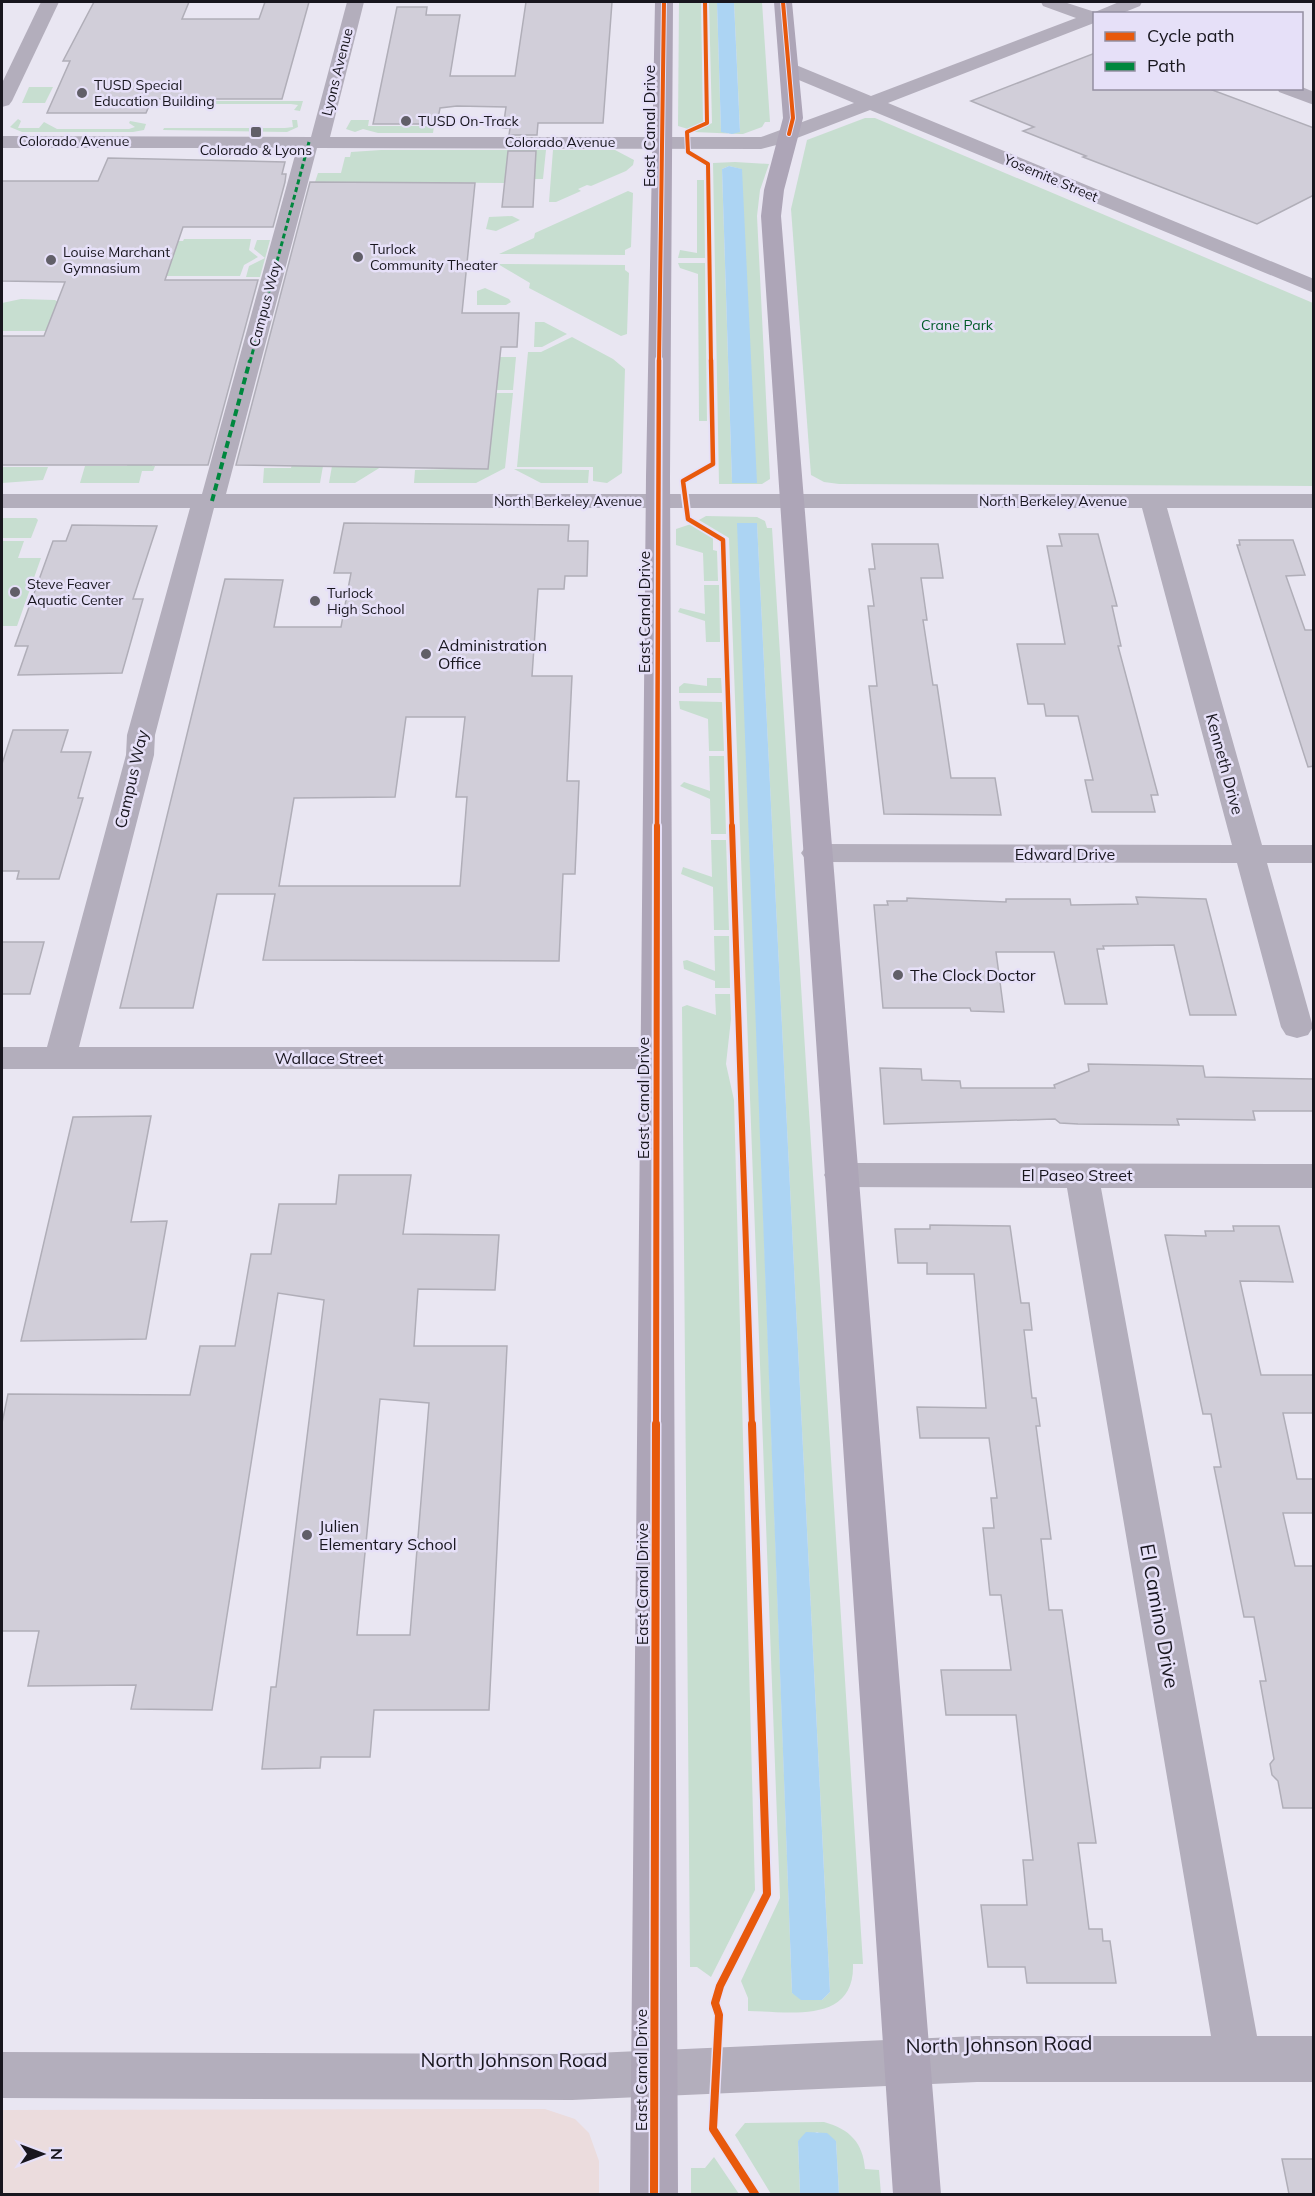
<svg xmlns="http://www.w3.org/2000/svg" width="1315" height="2196" font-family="Mulish,sans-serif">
<rect width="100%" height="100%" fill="#e9e6f2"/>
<path fill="#ebdcdd" d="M545,2109L575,2119L589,2133L599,2161V2194H2V2110Z"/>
<g fill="#c7ded0" fill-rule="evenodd">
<path d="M679,2H701L703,122L688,129L678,126Z"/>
<path d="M709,2H717L721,131L730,134L740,131L734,2H762L770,122H765L762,127L743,134H740L694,132L712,123Z"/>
<path d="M29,87H53L45,103H22Z"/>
<path d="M174,101H303L300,111L294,110L298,105L291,104H173Z"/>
<path d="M865,118H875L1313,303V486L839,484L824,482L811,475L791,209L807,140Z"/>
<path d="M18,119L21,121L18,128H39L44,122L57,129H129L135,127L129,123L130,121L146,124L144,130L133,132H22L10,127Z"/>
<path d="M292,120H297L298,127L287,132L163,130L164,128H285L293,127Z"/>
<path d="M351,120H369L368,126H434L433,133H378L363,129L355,132L346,129Z"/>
<path d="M381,150H546L543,179H505L504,183L315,182L318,173H341L345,157H350L351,152Z"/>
<path d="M553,150H615L634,160L633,165L626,171L591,186L587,185L578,189L581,191L556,202H549Z"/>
<path d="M735,162L769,164L760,190L757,216L770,479L762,484H719L713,163ZM729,166L741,169L756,483H732L722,169Z"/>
<path d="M697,180H704L705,258H678L680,250L697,253Z"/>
<path d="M628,191L633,193L631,247L625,250V255L499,254L534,238L535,233Z"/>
<path d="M512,216L520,220L496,231L486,229L489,217Z"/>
<path d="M184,239H251L249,250L258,257L244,265L240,276H148L160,241H183Z"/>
<path d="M257,240H270L260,277H246L249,266L265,258L254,249Z"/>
<path d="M678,263H705L707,421H699L698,274L680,268Z"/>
<path d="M498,264L625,265V270L629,273L627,334L621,336L529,288L530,283Z"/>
<path d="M485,288L509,299L511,302L506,305H477V291Z"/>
<path d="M21,299L55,300L101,331H2V303Z"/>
<path d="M535,322H544L567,334L542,347H534Z"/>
<path d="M572,337L613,359L625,369L622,473L607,483L593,481V467H517L528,352H541Z"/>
<path d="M493,357H516L513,390H496Z"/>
<path d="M495,393H513L505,468L476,483H414L415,470L487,468Z"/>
<path d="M142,418H166L152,466H155L153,471H142L139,483H80L85,466H127Z"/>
<path d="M302,419L323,466L320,483H263L264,468H291Z"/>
<path d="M402,454L355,483H329L332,466Z"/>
<path d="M2,467H48L43,480L2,483Z"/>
<path d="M514,469L589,470L588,483H541Z"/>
<path d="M706,516L757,517L765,521L767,528H772L863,1964H853C855,2025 788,2011 748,2011V1998L741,1981L780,1898L729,538L699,520ZM738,523L757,524L830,1992L822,2000H811L792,1993Z"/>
<path d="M2,518H36L38,520L31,538H2Z"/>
<path d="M691,524L713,538V550L717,551L718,581H704L703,553L676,545V529Z"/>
<path d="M2,541H24L18,558H41L17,626H2Z"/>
<path d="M704,585H719L720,642H706L705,621L678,612L680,608L705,614Z"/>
<path d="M707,678H721L722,693H679V687L684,683L707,686Z"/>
<path d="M679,701L722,702L724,751H709L708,719L680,709Z"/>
<path d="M709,756H724L726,834H711L710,799L680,786L684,782L710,791Z"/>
<path d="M711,840H726L729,930H714L713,887L681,874L683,867L712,877Z"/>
<path d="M714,936H729L730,988H715V981L684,969L683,961L687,960L715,971Z"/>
<path d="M715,994H730L731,1019L726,1064L734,1100L755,1890L711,1977L697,1967H690L682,1007L687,1005L716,1015Z"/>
<path d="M824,2122C850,2129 863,2143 865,2169L879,2170L881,2194H839L836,2141L817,2132L798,2141L800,2194H771L735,2135L745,2123Z"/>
<path d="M714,2157L739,2194H691V2168H705Z"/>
</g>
<g fill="#acd4f3">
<path d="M717,2H734L740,132L732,134L721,132Z"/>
<path d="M729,166L742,169L757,483H732L722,169Z"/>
<path d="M737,523H757L830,1992L822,2000H801L792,1993Z"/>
<path d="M806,2132L827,2133L836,2141L839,2194H800L798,2141Z"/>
</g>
<g fill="#d1ced9" stroke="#b0aeb8" stroke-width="1.5" fill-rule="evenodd">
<path d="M94,2H189L182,19H259L265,2H309L282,99H152L146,113H47L70,61H63Z"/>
<path d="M526,2H612L603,123H538L537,135H509L510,128H503L506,107L457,106L440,108L437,124H373L397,7H427L426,15H460L450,76H515Z"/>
<path d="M1095,53V88H1207L1314,128V195L1257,224L1083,157L1086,156L1023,131L1034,127L971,101Z"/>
<path d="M508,151H536L533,207H502Z"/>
<path d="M108,158L285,162L282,174H286L285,182L273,227H183L165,280H258L208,465H2V336H44L65,282L2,281V181H98Z"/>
<path d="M310,182L475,183L462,313H519L517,347H501L488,469L236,465Z"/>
<path d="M344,523L569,525L568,541H588L587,576H565L564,589H538L532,676H572L567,781H579L575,874H563L559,961L263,960L275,894H217L193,1008H120L225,579L283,580L274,627H341L351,573H334ZM406,717H465L456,797H467L460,886H279L294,798L395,797Z"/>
<path d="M72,525L157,526L133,599H143L122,673L18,675L28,646H15L53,541H66Z"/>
<path d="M1059,534H1098L1117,606H1112L1121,646H1118L1158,795H1151L1155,812H1092L1085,780H1093L1078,716H1046L1044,704H1028L1017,644H1065L1047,546H1062Z"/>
<path d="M1239,540H1293L1305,575L1286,576L1305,630H1314V766L1308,767L1237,545H1240Z"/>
<path d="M872,544H938L943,578H921L927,620H923L933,685H937L951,778H995L1001,815L884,814L869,686H877L868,606H874L869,569H875Z"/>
<path d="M13,730H68L61,752H91L78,798H83L59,879H17L19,871H2V764Z"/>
<path d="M1136,897L1206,899L1236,1015H1190L1174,945L1103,946L1104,949H1097L1107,1004H1065L1054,952H996L1004,1012L971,1011L970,1008H883L874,905H888L887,901H907V898L1006,902V899H1070L1071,905L1138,904Z"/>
<path d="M2,942H44L30,994H2Z"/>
<path d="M1088,1064L1203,1066L1205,1077L1314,1079V1111H1253L1255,1120L1177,1119L1179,1125L1078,1124L1060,1123L1055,1119L884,1124L880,1068L921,1069L922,1080L960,1081L961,1088H1055L1054,1085L1089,1071Z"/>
<path d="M151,1116L131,1222L167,1221L146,1339L21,1341L73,1117Z"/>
<path d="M339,1175H411L403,1234L499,1235L495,1290L418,1289L414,1346H507L489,1710H374L370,1757H321L320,1768L262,1769L271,1687H276L324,1300L278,1293L212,1710L131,1709L136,1685L28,1686L39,1631H2V1423L8,1394L190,1395L200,1346H235L251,1254H271L279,1204H336ZM380,1399L429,1403L410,1635H357Z"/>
<path d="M930,1225L1010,1226L1021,1303H1029L1032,1330H1024L1032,1398H1036L1040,1426H1036L1051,1539H1041L1049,1610H1062L1096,1843H1078L1089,1929H1102L1103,1941H1110L1116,1983H1027L1025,1967H988L981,1905H1027L1023,1860H1033L1016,1715H946L941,1670H1011L1001,1595H990L983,1528H994L991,1498H997L989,1438H920L917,1407L986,1408L974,1274H927V1263H898L895,1229H930Z"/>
<path d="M1233,1226H1279L1293,1282L1240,1281L1261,1375H1314V1413H1283L1297,1479H1314V1513H1283L1295,1566H1314V1808H1283L1278,1781L1272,1775L1270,1764L1274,1759L1260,1681H1266L1254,1617H1244L1214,1467H1221L1211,1414H1203L1165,1235L1206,1236L1205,1231H1234Z"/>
<path d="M1282,2159H1314V2194H1289Z"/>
</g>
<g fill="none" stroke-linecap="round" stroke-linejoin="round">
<g fill="#b3aebc" fill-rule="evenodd">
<path d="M41,2H59L12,101L9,105L2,107V83Z"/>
<path d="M347,2H364L330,137H761L854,103L782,73L780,69L782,65H796L871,96L1076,18L1043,6L1041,2H1064L1095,12L1119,2H1142L1140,6L1120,14H1094V23L888,103L1314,279V293L870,110L784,143L761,149L317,148L226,494H1314V508H1167L1262,845H1314V863H1267L1313,1027L1308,1035L1297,1038L1286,1035L1281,1027L1237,863L816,862L806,860L801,853L806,846L816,844L1232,845L1142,508H214L155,735L154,755L79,1047H656L667,1050L672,1058L667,1066L656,1069H2V1047H47L126,755L127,735L190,508H2V494H202L297,148H2V136L311,137Z"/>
<path d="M1302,87L1314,92V105L1279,92L1277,88Z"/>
<path d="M841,1163L1314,1164V1188H1101L1257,2036H1314V2082H977L572,2100L2,2098V2052L572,2054L977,2036H1211L1067,1188L841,1187L829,1184L824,1175L829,1166Z"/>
</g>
<g fill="#ada5b7" fill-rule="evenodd">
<path d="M655,2H673L670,477L678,2194H630L646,477Z"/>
<path d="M774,2H792L803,118L784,190L781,216L941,2194H893L761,216L764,190L783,118Z"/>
</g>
<path stroke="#00873e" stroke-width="3" stroke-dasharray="5 3" stroke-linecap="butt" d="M250,362L309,142"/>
<path stroke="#00873e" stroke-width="4" stroke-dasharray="7 4" stroke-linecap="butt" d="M212,501L250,360"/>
<defs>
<g id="cycleway-far3">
<path d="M705,2L707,123L687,132L688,152L708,164L711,362"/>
<path d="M783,2L793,118L789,134"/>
<path d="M659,362L664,2"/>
</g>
<g id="cycleway-far2">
<path d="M711,360L713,464L683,481L688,519L723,540L732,827"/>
<path d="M657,827L659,360"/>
</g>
<g id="cycleway-far1">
<path d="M732,826L752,1426"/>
<path d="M656,1426L657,826"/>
</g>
<g id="cycleway">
<path d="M752,1424L767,1894L720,1986L715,2003L719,2015L713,2129L755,2194"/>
<path d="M654,2194L656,1424"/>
</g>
</defs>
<use href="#cycleway-far3" stroke="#e6e0f8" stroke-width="6"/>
<use href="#cycleway-far2" stroke="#e6e0f8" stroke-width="8"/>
<use href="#cycleway-far1" stroke="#e6e0f8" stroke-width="10"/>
<use href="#cycleway" stroke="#e6e0f8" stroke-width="11"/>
<use href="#cycleway-far3" stroke="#e8590c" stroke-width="4"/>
<use href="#cycleway-far2" stroke="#e8590c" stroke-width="4.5"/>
<use href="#cycleway-far1" stroke="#e8590c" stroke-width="6"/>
<use href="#cycleway" stroke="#e8590c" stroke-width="8"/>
</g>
<g fill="#615f68" stroke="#e6e0f8" stroke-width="2">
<circle cx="82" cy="93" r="6"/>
<circle cx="406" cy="121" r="6"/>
<rect x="250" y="126" width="12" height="12" rx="3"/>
<circle cx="358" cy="257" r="6"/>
<circle cx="51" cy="260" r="6"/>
<circle cx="15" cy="592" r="6"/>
<circle cx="315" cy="601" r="6"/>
<circle cx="426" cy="654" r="6"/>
<circle cx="898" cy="975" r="6"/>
<circle cx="307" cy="1535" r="6"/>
</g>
<g text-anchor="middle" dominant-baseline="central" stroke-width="5" stroke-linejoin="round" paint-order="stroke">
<g font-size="14" fill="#18161e" stroke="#e6e0f8">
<text transform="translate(337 72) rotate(-76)">Lyons Avenue</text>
<text x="74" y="141">Colorado Avenue</text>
<text x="560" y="142">Colorado Avenue</text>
<text transform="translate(1051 178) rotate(23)">Yosemite Street</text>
<text transform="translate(265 304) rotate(-75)">Campus Way</text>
<text x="568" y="501">North Berkeley Avenue</text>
<text x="1053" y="501">North Berkeley Avenue</text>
</g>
<g font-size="14" fill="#18161e" stroke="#e6e0f8" text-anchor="start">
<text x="94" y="85">TUSD Special<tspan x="94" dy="16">Education Building</tspan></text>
<text x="418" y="121">TUSD On-Track</text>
<text x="256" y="150" text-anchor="middle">Colorado &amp; Lyons</text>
<text x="370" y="249">Turlock<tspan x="370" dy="16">Community Theater</tspan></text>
<text x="63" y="252">Louise Marchant<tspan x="63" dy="16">Gymnasium</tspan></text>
<text x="27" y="584">Steve Feaver<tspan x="27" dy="16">Aquatic Center</tspan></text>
<text x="327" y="593">Turlock<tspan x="327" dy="16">High School</tspan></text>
</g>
<g font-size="14" fill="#005b28" stroke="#e6e0f8">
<text x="957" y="325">Crane Park</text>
</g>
<g font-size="16" fill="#18161e" stroke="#e6e0f8">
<text transform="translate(649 126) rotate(-90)">East Canal Drive</text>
<text transform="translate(644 612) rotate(-90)">East Canal Drive</text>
<text transform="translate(1225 764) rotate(75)">Kenneth Drive</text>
<text transform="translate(131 779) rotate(-77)">Campus Way</text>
<text x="1065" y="854">Edward Drive</text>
<text x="329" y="1058">Wallace Street</text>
<text transform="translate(643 1098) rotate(-90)">East Canal Drive</text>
<text x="1077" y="1175">El Paseo Street</text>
<text transform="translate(642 1584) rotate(-90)">East Canal Drive</text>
<text transform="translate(641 2070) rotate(-90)">East Canal Drive</text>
</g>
<g font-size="16" fill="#18161e" stroke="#e6e0f8" text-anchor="start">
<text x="438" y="645">Administration<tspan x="438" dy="18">Office</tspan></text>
<text x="910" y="975">The Clock Doctor</text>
<text x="319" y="1526">Julien<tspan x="319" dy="18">Elementary School</tspan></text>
</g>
<g font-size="20" fill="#18161e" stroke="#e6e0f8">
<text transform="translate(1160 1616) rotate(80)">El Camino Drive</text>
<text transform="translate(999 2044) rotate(-1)">North Johnson Road</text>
<text x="514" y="2059">North Johnson Road</text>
</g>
</g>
<rect width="1315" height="2196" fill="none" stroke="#18161e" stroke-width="6"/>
<rect x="1093" y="12" width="210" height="78" fill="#e6e0f8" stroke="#948fa1" stroke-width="1.5"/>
<rect x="1105" y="32" width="30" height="9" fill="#e8590c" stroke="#948fa1" stroke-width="1.5"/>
<text x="1147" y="42" font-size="18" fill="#18161e">Cycle path</text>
<rect x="1105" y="62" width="30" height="9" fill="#00873e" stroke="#948fa1" stroke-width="1.5"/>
<text x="1147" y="72" font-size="18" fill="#18161e">Path</text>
<g transform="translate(42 2154) rotate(90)" stroke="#e6e0f8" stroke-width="4.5" paint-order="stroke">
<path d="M0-4.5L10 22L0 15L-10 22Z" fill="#18161e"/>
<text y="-9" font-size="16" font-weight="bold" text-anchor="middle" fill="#18161e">N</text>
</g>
</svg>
